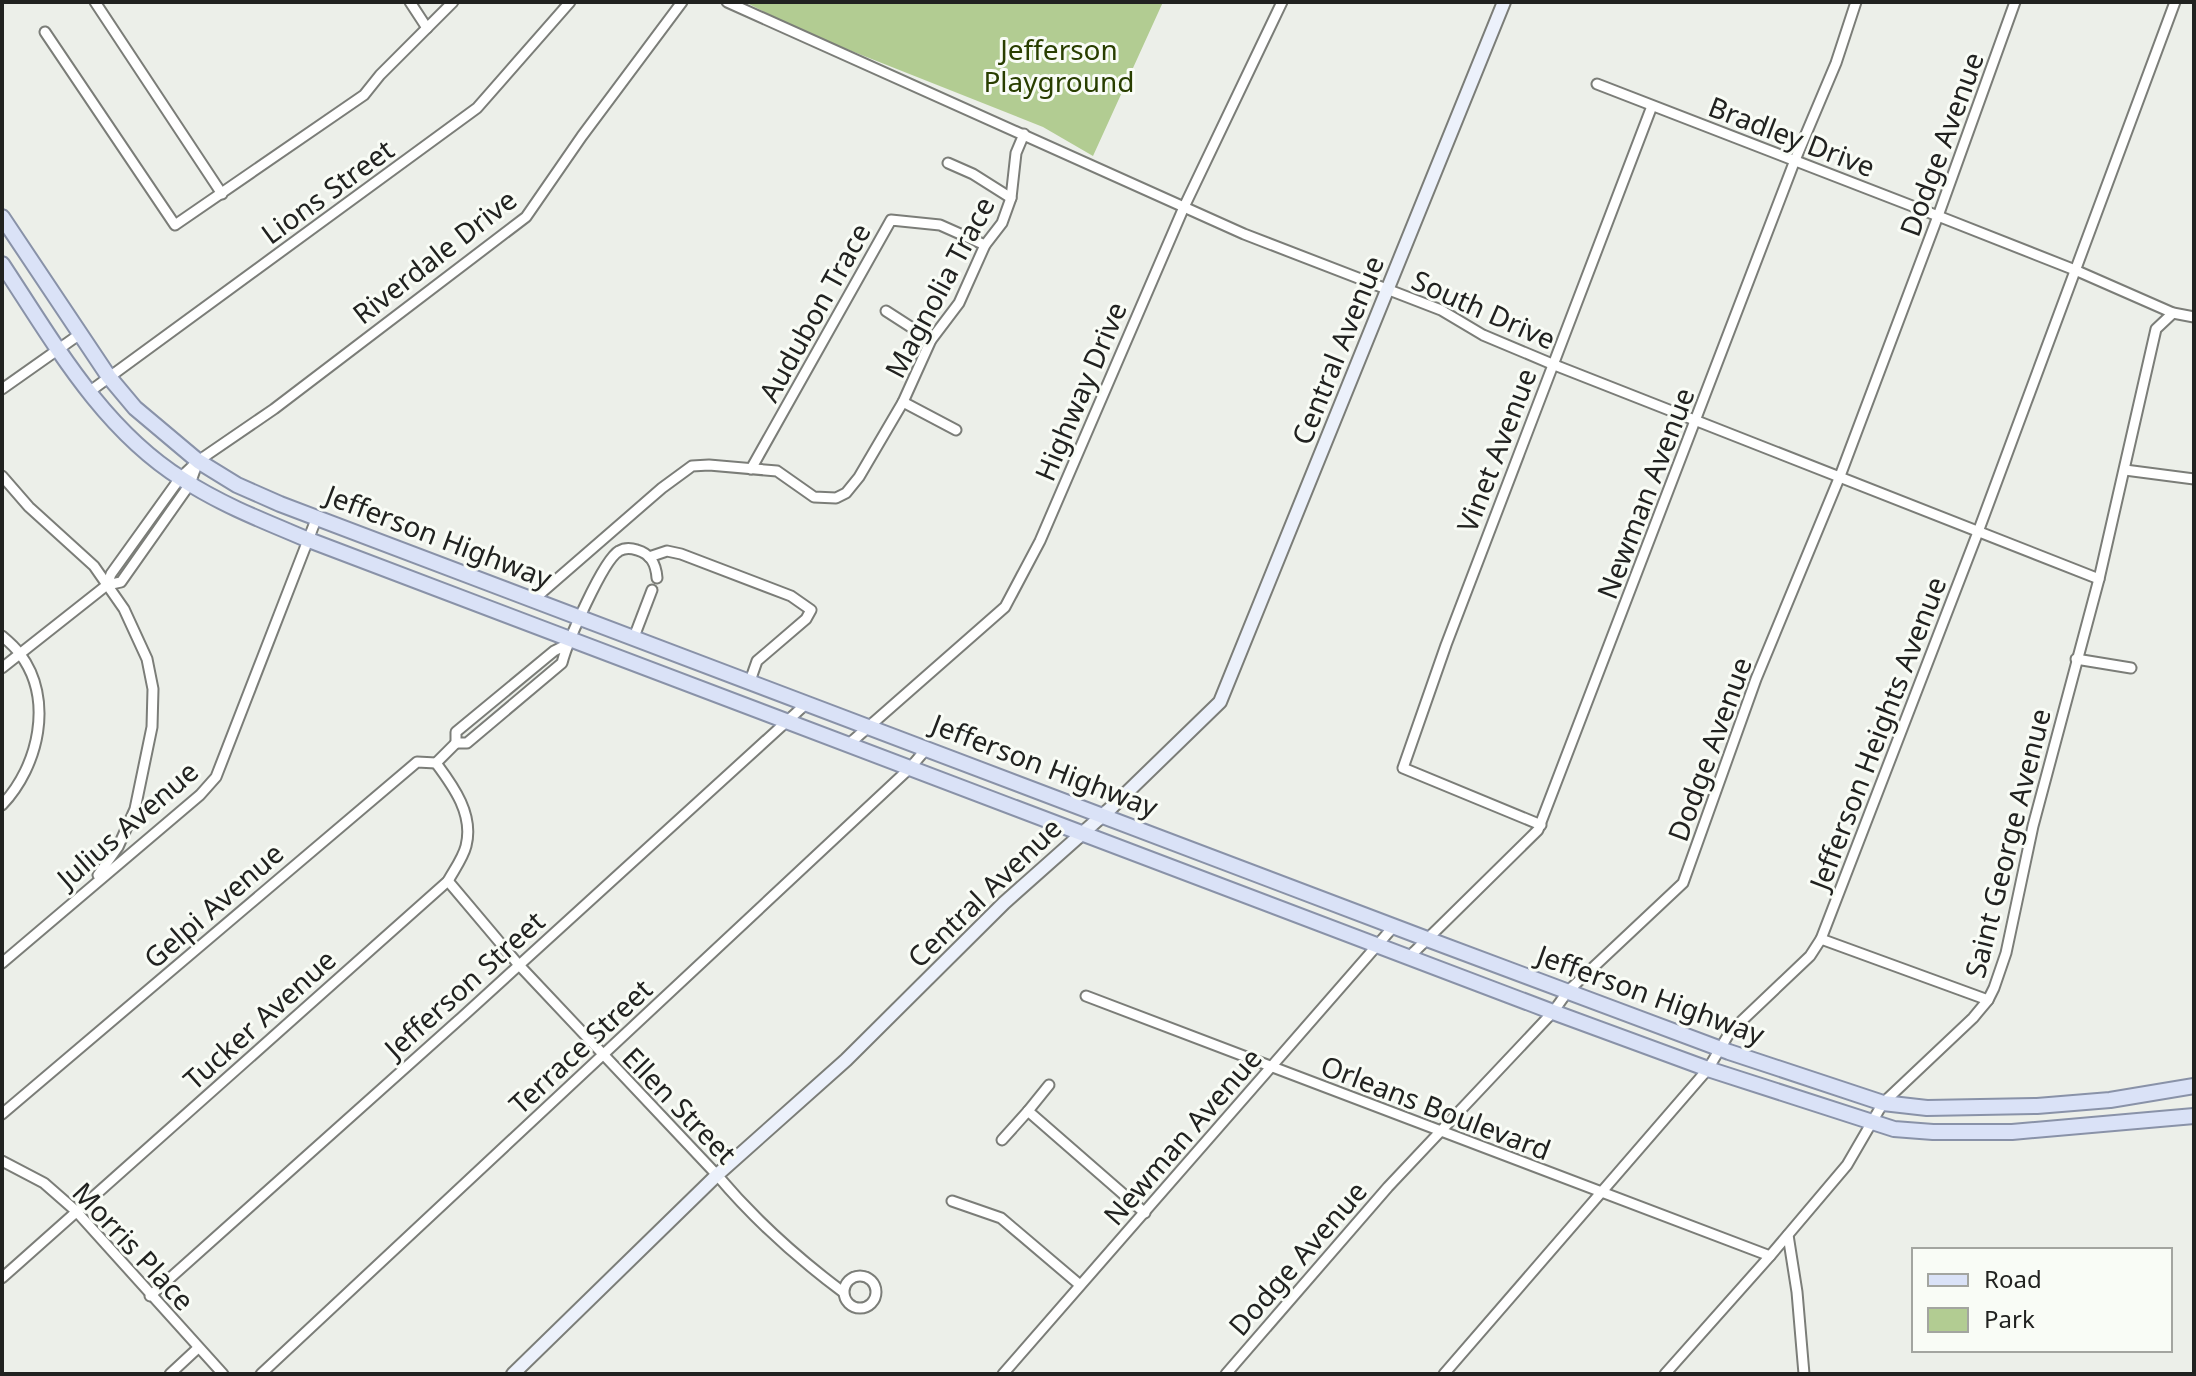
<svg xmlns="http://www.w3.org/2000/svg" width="2196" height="1376" font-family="'Noto Sans',sans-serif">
<rect width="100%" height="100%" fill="#ecefe9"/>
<path fill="#b2cc92" d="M745,2H1163L1093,156L1043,127L806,33Z"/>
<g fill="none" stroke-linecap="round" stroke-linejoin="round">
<defs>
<g id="street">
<path d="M95,2L222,194"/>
<path d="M410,2L427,28"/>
<path d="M727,2L1244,234L1441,310L1483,335L1552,364L2099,579"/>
<path d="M45,32L175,225L364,95L380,75L453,2"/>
<path d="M1597,84L1938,216L2075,270L2173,313L2194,317"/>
<path d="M948,163L973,174L1011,198"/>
<path d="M886,311L931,340"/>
<path d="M2,389L80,334"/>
<path d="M89,392L477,108L570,2"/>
<path d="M956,430L903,402L931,340L959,303L985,245L1002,223L1011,198L1016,153L1024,134"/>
<path d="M751,469L891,220L940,225L985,245"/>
<path d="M2125,470L2194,479"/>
<path d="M2,476L29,507L94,566L124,609L147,659L153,689L152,727L135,809L118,847L98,875"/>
<path d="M649,557L667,551L681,554L791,596L811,610L806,619L757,661L750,681"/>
<path d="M107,585L111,574L180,478L198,461L274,409L526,217L582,136L682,2"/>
<path d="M533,600L662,488L692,466L709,465L777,471L814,497L836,498L846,493L859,477L903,402"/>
<path d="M2,636C8,641 15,647 20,654C54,699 39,766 2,805"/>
<path d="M634,637L652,590"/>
<path d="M566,645L554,651L456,732V743H467L562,663C567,643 603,560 619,551C624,548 631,548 637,550C651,554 656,564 657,578"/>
<path d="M2076,659L2131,668"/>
<path d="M2,668L107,585L121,582L190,484L197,464"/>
<path d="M849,744L1005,607L1040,541L1184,207L1282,2"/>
<path d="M1541,825L1403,768L1446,645L1652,106"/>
<path d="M448,881L518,964L717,1175C755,1220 796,1257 843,1292"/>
<path d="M1821,939L1988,1000"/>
<path d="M1409,957L1538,830L1795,160L1836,63L1856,2"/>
<path d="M2,963L200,795L216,777L317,517"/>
<path d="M1086,996L1770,1256"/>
<path d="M1028,1111L1049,1085"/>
<path d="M2,1114L417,762L436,763L456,743"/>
<path d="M1002,1140L1028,1111L1145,1213"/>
<path d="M2,1161L44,1183L76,1211L223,1374"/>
<path d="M952,1201L1001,1218L1080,1285"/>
<path d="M1788,1235L1797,1292L1804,1374"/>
<circle cx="860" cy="1292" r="16"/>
<path d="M2,1278L448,881C454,870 463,858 466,846C474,815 454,787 436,763"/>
<path d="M150,1296L461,1018L807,703"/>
<path d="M170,1374L198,1348"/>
<path d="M261,1374L910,768L927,748"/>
<path d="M1003,1374L1394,926"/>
<path d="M1226,1374L1388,1187L1553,1012L1568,991L1683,883L1756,679L1840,476L1938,216L2015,2"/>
<path d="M1444,1374L1708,1069L1730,1032L1810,956L1821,939L1978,532L2175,2"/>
<path d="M1665,1374L1770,1256L1847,1165L1883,1103L1973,1018L1988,1000L1994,988L2006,953L2033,826L2099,579L2156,329L2173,313"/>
</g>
<path id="secondary" d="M513,1374L717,1175L846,1060L1004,903L1112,807L1220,702L1504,2"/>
<g id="primary">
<path d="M2,217L109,377L135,408L198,461L237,485L280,504L1427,939L1729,1052L1883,1103L1927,1108L2037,1106L2110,1100L2194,1086"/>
<path d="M2,264C53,341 101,428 182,479C222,505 266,522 309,540L1553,1012L1708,1069L1894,1129L1933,1132H2012L2194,1116"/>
</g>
</defs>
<use href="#street" stroke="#7b7d78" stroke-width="13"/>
<use href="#secondary" stroke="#7b7d78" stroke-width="16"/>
<use href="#primary" stroke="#8992a8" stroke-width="18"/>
<use href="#street" stroke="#fff" stroke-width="9"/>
<use href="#secondary" stroke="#ecf1fb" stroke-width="12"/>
<use href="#primary" stroke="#dae2f7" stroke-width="14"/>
</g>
<g text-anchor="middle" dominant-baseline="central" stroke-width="6" stroke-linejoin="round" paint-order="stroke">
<g font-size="28" fill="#293e00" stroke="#f9fcf6">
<text x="1059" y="49">Jefferson<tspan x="1059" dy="32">Playground</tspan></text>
</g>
<g font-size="28" fill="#212220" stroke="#f9fcf6">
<text transform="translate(1792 136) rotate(21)">Bradley Drive</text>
<text transform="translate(1941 144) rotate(-70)">Dodge Avenue</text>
<text transform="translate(327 191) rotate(-36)">Lions Street</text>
<text transform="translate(434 256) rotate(-38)">Riverdale Drive</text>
<text transform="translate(939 287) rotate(-62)">Magnolia Trace</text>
<text transform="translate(1484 309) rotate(24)">South Drive</text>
<text transform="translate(814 312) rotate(-61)">Audubon Trace</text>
<text transform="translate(1337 350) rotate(-68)">Central Avenue</text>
<text transform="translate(1080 391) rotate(-67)">Highway Drive</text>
<text transform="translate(1496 450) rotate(-69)">Vinet Avenue</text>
<text transform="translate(1645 493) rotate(-69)">Newman Avenue</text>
<text transform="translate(439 536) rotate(21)">Jefferson Highway</text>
<text transform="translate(1877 733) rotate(-69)">Jefferson Heights Avenue</text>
<text transform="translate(1709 749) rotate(-70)">Dodge Avenue</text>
<text transform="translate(1045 765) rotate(21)">Jefferson Highway</text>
<text transform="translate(127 824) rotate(-41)">Julius Avenue</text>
<text transform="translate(2007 843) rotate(-76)">Saint George Avenue</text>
<text transform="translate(984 892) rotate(-44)">Central Avenue</text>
<text transform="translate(213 905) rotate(-41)">Gelpi Avenue</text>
<text transform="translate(464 984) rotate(-42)">Jefferson Street</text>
<text transform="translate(1651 994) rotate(20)">Jefferson Highway</text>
<text transform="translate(259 1019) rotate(-42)">Tucker Avenue</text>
<text transform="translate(580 1046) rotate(-43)">Terrace Street</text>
<text transform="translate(680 1105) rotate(46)">Ellen Street</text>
<text transform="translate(1436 1107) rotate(21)">Orleans Boulevard</text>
<text transform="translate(1182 1136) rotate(-49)">Newman Avenue</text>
<text transform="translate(134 1246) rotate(47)">Morris Place</text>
<text transform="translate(1297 1258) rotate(-49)">Dodge Avenue</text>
</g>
</g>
<rect width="2196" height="1376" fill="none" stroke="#212220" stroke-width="8"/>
<rect x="1912" y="1248" width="260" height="104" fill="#f9fcf6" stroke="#a3a5a0" stroke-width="2"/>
<rect x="1928" y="1274" width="40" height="12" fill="#dae2f7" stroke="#a3a5a0" stroke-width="2"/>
<text x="1984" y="1288" font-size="24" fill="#212220">Road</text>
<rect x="1928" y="1308" width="40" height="24" fill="#b2cc92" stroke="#a3a5a0" stroke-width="2"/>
<text x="1984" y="1328" font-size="24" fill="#212220">Park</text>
</svg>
